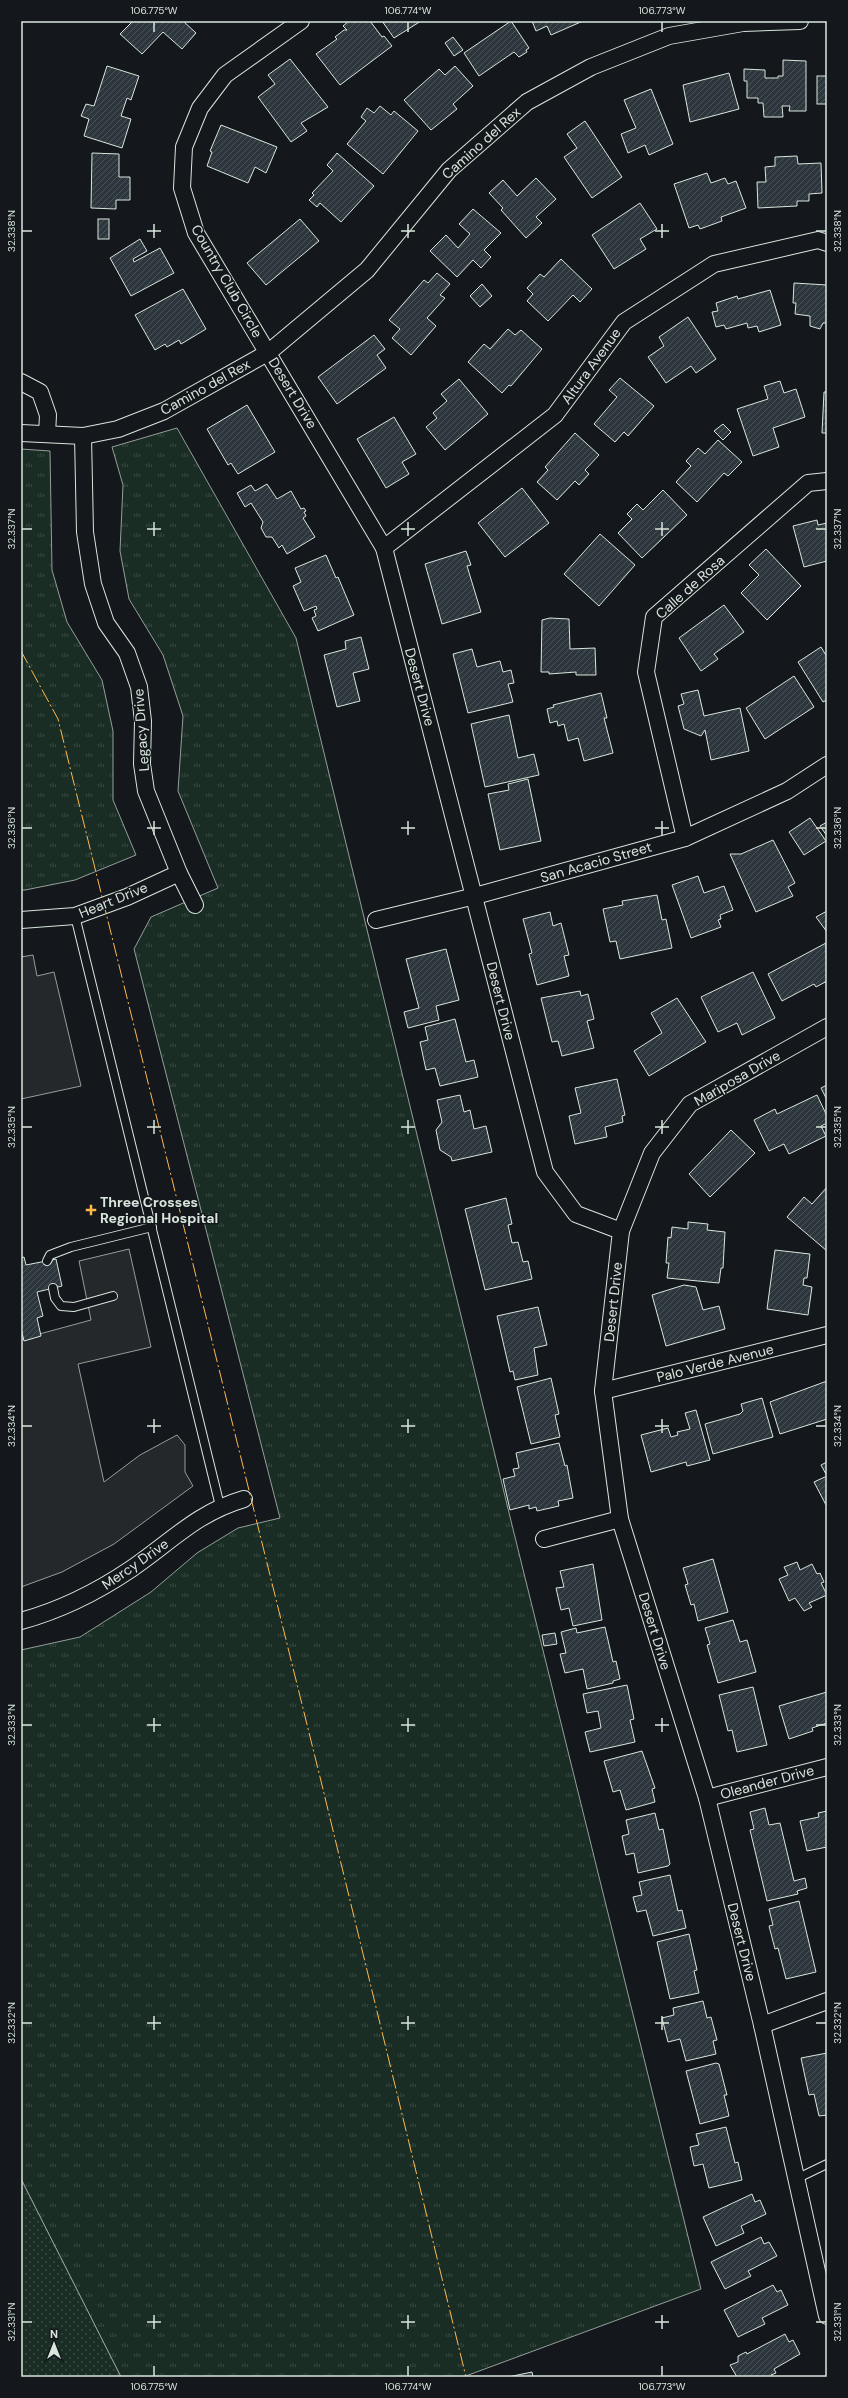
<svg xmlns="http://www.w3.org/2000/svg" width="848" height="2398" font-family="'DM Sans',sans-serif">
<defs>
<pattern id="grass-tufts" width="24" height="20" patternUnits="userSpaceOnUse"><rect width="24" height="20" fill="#1a2d24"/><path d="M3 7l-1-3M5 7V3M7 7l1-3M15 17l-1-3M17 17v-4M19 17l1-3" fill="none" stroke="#3b4b43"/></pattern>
<pattern id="park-dots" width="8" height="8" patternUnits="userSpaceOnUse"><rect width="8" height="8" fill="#1a2d24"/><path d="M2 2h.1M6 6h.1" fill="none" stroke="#3b4b43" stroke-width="1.8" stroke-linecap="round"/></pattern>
<pattern id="building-hatch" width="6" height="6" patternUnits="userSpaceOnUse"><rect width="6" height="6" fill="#2c363c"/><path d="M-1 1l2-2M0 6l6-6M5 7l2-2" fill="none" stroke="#4a5358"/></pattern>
</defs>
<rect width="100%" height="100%" fill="#14181c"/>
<g fill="url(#grass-tufts)" stroke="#939e99">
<path d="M177,428L296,638L512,1525L701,2289L463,2377H121L21,2179V1650L80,1637L151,1592L197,1553L238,1528L280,1518L134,949L151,917L218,888L178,791L183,716L163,655L129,599L120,551L123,485L112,447Z"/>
<path d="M21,449L50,451L52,570L67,622L102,680L113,731V800L136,855L75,880L25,890H21Z"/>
</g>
<path fill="url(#park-dots)" stroke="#939e99" d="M21,2179L121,2377H21Z"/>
<g fill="#24282b" stroke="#939e99">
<path d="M33,955L37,976L54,972L81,1086L21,1099V957Z"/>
<path d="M129,1249L151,1347L78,1364L104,1482L140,1455L177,1435L185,1445V1472L193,1486L114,1544L62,1572L21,1587V1339L91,1320L79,1261Z"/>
</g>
<g fill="url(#building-hatch)" stroke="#d8e6dc">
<path d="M133,21H183L196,33L182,49L163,32L142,54L120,34Z"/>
<path d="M349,21H370L382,37L384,36L392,46L340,85L316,54L337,39L335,37L344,30H347L343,26Z"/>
<path d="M382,21H421L394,38Z"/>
<path d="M511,21L529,48L526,50L527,52L519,57L514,52L479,76L464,53Z"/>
<path d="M532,21H583L551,35L547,26L536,31Z"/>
<path d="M453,37L463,50L454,56L445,43Z"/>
<path d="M290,59L328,107L301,123L307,131L291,142L258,97L275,84L268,75Z"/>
<path d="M783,60L806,61V111H789L790,106H782L783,117H764L763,103H758V98H747V81H744V69L765,70V78H778V76H783Z"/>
<path d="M107,66L139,76L131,100L127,98L121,116L131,119L122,148L84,136L89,119L81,116L86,104L94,106Z"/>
<path d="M455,66L473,86L453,104L457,109L431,130L404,100L439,69L445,75Z"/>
<path d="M729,73L739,109L690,122L683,85Z"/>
<rect x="817" y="76" width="10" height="28"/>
<path d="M651,89L673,144L649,155L645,145L628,153L621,134L636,128L624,100Z"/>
<path d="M380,106L391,115L394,111L418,131L383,174L347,144L366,121L361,117L367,108L374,113Z"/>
<path d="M585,121L622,177L592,198L564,157L577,148L567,134Z"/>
<path d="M221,125L277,147L266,173L255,167L248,183L207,166L212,152L210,151Z"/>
<path d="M92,153L119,154V177H130V200H116V209L91,208Z"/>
<path d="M337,153L374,186L341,222L320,203L317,207L309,200L314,195L312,193L333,171L327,165Z"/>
<path d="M797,156L798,164L821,163L822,193L809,194V201H797V206L758,208L757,182H766L765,167L775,166V157Z"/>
<path d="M707,173L711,183L725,178L728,184L736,181L746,208L721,217L722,221L700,229L698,225L689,228L674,184Z"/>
<path d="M536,178L556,199L536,217L542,223L526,238L501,210L503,208L489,193L503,180L517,196Z"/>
<path d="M640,203L657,229L640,239L646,249L614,269L592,235Z"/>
<path d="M473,209L501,233L484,250L491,257L481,268L473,260L457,277L430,251L446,235L458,248L470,234L459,224Z"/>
<rect x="98" y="219" width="11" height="20"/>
<path d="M300,219L319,241L266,285L247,263Z"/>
<path d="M140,239L147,251L133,259L134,262L160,248L174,273L131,296L110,258Z"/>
<path d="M561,259L592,289L580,302L573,295L548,321L527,301L533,294L527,288L540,274L544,277Z"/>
<path d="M437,273L450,284L440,295L445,298L427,318L436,326L411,355L392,338L400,329L389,320L424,280L428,283Z"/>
<path d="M794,283L827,285V323H823L820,329L810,326V316L795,314L796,303H793Z"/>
<path d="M482,284L492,296L480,307L470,296Z"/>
<path d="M183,289L206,329L181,344L179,340L167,347L165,344L155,350L135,315Z"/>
<path d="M770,290L781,325L759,332L757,326L748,328L747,323L726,329L724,325L716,327L712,312L718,311L716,303L737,296L738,299Z"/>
<path d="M688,317L716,359L696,373L691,366L666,383L648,357L664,346L659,337Z"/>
<path d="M508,329L515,335L521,330L542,349L511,386L509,385L502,393L468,362L484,344L490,349Z"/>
<path d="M374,335L385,349L377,355L386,368L337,404L318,377Z"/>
<path d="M620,378L654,406L628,436L624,432L615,442L594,424L617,397L609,390Z"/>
<path d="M459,379L488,414L445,450L426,427L437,418L433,413L447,401L441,394Z"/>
<path d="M780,381L784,393L796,389L805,417L773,428L779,447L753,456L737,409L768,399L764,386Z"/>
<path d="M824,392H827V433H822Z"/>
<path d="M247,405L275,452L238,474L231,463L228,465L207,429Z"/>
<path d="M394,417L416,454L402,462L409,474L386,488L357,439Z"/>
<path d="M723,424L731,432L723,440L714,431Z"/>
<path d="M575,433L599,455L585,470L589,474L579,485L575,481L557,500L537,482L548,470L545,467Z"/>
<path d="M718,440L742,462L728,476L724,473L697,502L676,482L691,466L686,461L698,448L705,454Z"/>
<path d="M267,484L277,499L291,491L301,509L304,508L306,511L304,512L306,516L303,518L315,537L287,554L282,545L279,548L272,537H266L261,528L263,522L251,503L245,507L237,493L251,485L255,491Z"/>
<path d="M522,488L549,523L505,557L478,523Z"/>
<path d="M663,490L687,515L642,558L618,533L632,519L627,514L637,504L643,510Z"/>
<path d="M817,520L818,525L827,523V561L804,567L793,526Z"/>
<path d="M600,534L635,565L599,606L564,574Z"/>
<path d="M766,549L801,586L767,620L741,593L759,575L749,565Z"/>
<path d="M466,551L471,565L467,566L481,612L442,624L425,564Z"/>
<path d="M326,555L336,578L338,577L354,615L318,631L312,618L316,616L314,610L317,609L316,606L304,611L293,586L301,582L295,568Z"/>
<path d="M724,605L744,632L714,654L718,659L701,671L679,638Z"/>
<path d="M550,618L569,619L570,649L595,648L596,675H576V672L549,674V672H541L542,620Z"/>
<path d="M361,637L369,669L353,673L360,701L337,707L324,655L346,649L345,641Z"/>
<path d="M821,647L827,657V700L823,702L798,662Z"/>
<path d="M472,649L477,667L500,661L503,672L511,670L514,683L508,684L513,702L468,713L453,654Z"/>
<path d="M794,676L814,707L765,739L746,708Z"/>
<path d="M698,690L704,716L740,708L749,751L711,760L705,730L701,736L684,729L678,706L684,704L681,694Z"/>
<path d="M601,693L607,718H604L613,753L584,761L578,738L568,741L564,724L558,726L557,721L550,723L547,709L554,707L553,705Z"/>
<path d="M509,715L518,758L534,754L539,775L485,787L471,724Z"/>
<path d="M528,779L541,841L500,850L488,794L509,790L508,784Z"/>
<path d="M810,818L826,841L804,855L789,832Z"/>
<path d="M827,822V836L820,826Z"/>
<path d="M773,840L795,883L788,887L793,896L756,912L730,854H741Z"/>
<path d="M698,876L704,893L724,886L733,910L720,915L721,919L718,920L721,927L691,938L672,885Z"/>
<path d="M657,895L662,920L666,919L672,948L620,959L616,941L610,942L603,909L623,905L622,901Z"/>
<path d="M827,911V932L816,917Z"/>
<path d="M550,912L553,926L561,923L569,955L564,956L569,976L537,985L529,954L532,953L523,919Z"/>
<path d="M826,943L827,981L816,987L814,984L782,1001L768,974Z"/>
<path d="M446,949L459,1000L436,1006L439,1020L408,1028L404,1012L419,1008L406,959Z"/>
<path d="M753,972L775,1018L742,1035L737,1023L718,1032L701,997Z"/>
<path d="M580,991L581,996L588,994L594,1019L587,1021L594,1048L562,1056L558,1041L552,1042L541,998Z"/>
<path d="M677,998L706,1042L649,1076L634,1051L662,1033L651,1013Z"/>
<path d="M455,1019L466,1062L474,1060L478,1077L440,1086L435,1068L426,1070L420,1042L428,1040L425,1027Z"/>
<path d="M617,1079L625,1115L622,1116L623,1122L605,1127L607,1137L575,1144L569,1116L581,1113L575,1088Z"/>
<path d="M827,1085V1100L821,1088Z"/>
<path d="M460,1095L464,1112L470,1110L474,1129L486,1126L492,1152L452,1161L451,1157L440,1150L436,1130L442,1122L437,1100Z"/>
<path d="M817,1095L827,1116V1123L821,1126L826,1136L789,1154L784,1144L769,1151L754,1120L775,1109L777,1114Z"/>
<path d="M731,1130L755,1153L710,1197L689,1174Z"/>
<path d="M827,1187V1251L787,1217L804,1197L812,1204Z"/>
<path d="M506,1198L512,1224L508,1225L512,1243L518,1242L523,1262L528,1261L532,1279L485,1290L465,1209Z"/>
<path d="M688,1222L708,1224L707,1230L725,1232L723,1268H721L719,1283L667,1278L669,1263H666L668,1237L671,1238L672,1227L688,1229Z"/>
<path d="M775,1250L810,1254L807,1278H804L803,1285L812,1287L808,1315L767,1309Z"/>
<path d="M24,1257L26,1265L56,1259L62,1286L37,1292L43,1316L37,1318L41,1336L24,1341L21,1328V1258Z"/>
<path d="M684,1285L696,1287L703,1310L719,1306L725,1329L666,1346L652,1295Z"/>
<path d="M538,1307L547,1345L534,1348L538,1375L515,1380L513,1371L510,1372L497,1316Z"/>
<path d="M551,1378L559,1414L555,1415L560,1437L531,1444L517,1387Z"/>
<path d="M827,1381V1419L780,1434L770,1402Z"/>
<path d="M762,1398L773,1437L713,1454L705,1424L740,1414L743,1411L741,1404Z"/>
<path d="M696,1410L710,1460L687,1466L686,1462L651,1472L641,1435L668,1428L671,1437L678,1435L677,1432L690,1429L685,1413Z"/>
<path d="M559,1443L565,1466L567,1465L573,1498L558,1501L559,1506L537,1511L536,1507L529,1509V1505L510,1510L503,1479L515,1476L513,1469L519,1468L516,1453Z"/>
<path d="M827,1462V1505H826L814,1482L827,1476L821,1465Z"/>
<path d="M713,1559L728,1612L698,1621L694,1604L691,1605L685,1585L688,1584L683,1568Z"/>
<path d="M797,1562L800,1570L812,1564L817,1574L820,1573L824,1582L821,1583L827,1595L809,1603L812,1607L804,1611L795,1598L789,1601L779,1579L788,1575L784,1567Z"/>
<path d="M593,1564L602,1620L573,1626L569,1608L561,1610L556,1588L564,1587L560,1571Z"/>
<path d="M733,1620L740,1642L747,1640L756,1672L718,1683L707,1645L710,1644L705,1628Z"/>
<path d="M605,1627L613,1662L616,1661L620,1679L613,1681V1683L587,1689L583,1669L565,1673L560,1654L566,1653L561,1632L576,1628L577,1633Z"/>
<path d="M555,1633L557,1644L544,1646L542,1635Z"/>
<path d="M627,1685L634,1719L630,1720L635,1742L590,1752L585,1732L601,1728L598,1711L587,1713L583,1694Z"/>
<path d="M753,1687L767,1745L737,1752L732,1730L728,1731L719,1695Z"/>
<path d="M827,1692V1723L812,1728L813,1731L789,1739L779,1706Z"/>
<path d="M642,1751L655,1788L652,1789L655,1802L626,1810L620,1790L613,1792L604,1761Z"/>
<path d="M765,1808L769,1825L780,1823L794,1881L805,1878L807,1888L797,1891L798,1894L767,1901L750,1830L754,1829L750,1812Z"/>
<path d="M827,1811V1847L807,1851L800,1821L819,1817L818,1813Z"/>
<path d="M655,1813L659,1830L663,1829L670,1864L668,1866L638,1873L634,1853L626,1855L622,1836L629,1834L626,1820Z"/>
<path d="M670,1875L678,1911L682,1910L686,1928L653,1936L646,1910L637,1912L633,1897L642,1895L639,1882Z"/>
<path d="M799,1901L816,1972L786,1979L778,1948L775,1949L769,1926L773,1925L769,1909Z"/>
<path d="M689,1934L697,1970L694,1971L699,1993L670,1999L657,1942Z"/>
<path d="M703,2001L707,2018L711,2017L717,2040L713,2041L716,2054L686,2061L680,2039L668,2042L662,2018L674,2015L673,2008Z"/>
<path d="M827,2053V2115L819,2116L814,2094L809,2095L801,2058Z"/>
<path d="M716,2063L719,2064L727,2095H724L729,2116L700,2124L686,2071Z"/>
<path d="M726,2127L735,2163L738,2162L742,2180L709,2188L703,2164L694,2166L690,2147L699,2145L696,2134Z"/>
<path d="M752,2194L755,2202L760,2200L766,2214L741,2226L744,2233L716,2246L703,2217Z"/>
<path d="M761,2237L764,2244L769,2242L777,2256L748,2271L751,2276L725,2289L711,2262Z"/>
<path d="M773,2285L777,2292L781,2290L788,2305L762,2318L765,2324L738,2337L724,2310Z"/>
<path d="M785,2334L789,2342L793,2340L800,2354L774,2369L776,2373L771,2375L772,2377H737L730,2365L738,2362V2356L746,2352L747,2354Z"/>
<path d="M532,2372L533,2377H508Z"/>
</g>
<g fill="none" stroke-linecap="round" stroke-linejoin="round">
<defs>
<g id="lane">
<path d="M75,916L220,1506"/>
<path d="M47,1261L50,1255L71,1247L152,1227"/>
<path d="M53,1288L55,1298L61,1306L74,1307L113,1296"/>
<path d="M796,2179L827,2164"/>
</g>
<g id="street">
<path d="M301,21L225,75L200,108L184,147L182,188L196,233L384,548L545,1172L576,1214L621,1231L603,1391L620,1519L707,1798L762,2025L827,2316"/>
<path d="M21,382L40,392L48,415L47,434"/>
<path d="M21,433L83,436L118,429L164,411L269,352L367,270L449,170L527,102L591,67L669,36L743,23L800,21"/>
<path d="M83,436L85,532L93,584L106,623L127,653L139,687L143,721L142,764L146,791L179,873L195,905"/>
<path d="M384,548L555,415L624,322L714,264L818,240L827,243"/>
<path d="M685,838L646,672L654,617L808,483L827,481"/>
<path d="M21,920L75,916L127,897L179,873"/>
<path d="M376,920L475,896L685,838L787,791L827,765"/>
<path d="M621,1231L652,1153L690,1104L827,1027"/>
<path d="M603,1391L827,1335"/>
<path d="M544,1539L620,1519"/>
<path d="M21,1621C61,1610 97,1592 131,1569C171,1542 196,1513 244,1499"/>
<path d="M707,1798L827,1767"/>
<path d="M762,2025L827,2001"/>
</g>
</defs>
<use href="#lane" stroke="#d8e6dc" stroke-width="10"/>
<use href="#street" stroke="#d8e6dc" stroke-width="18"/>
<use href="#lane" stroke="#14181c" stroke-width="8"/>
<use href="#street" stroke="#14181c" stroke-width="16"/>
<path stroke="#ffb74d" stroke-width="1" stroke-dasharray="14 3 2 3" stroke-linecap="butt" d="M21,651L58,719L320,1777L466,2377"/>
</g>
<path fill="none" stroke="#d8e6dc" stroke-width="1.5" d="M154,22V32M408,22V32M662,22V32M154,224V238M408,224V238M662,224V238M22,231H32M147,231H161M401,231H415M655,231H669M816,231H826M154,522V536M408,522V536M662,522V536M22,529H32M147,529H161M401,529H415M655,529H669M816,529H826M154,821V835M408,821V835M662,821V835M22,828H32M147,828H161M401,828H415M655,828H669M816,828H826M154,1120V1134M408,1120V1134M662,1120V1134M22,1127H32M147,1127H161M401,1127H415M655,1127H669M816,1127H826M154,1419V1433M408,1419V1433M662,1419V1433M22,1426H32M147,1426H161M401,1426H415M655,1426H669M816,1426H826M154,1718V1732M408,1718V1732M662,1718V1732M22,1725H32M147,1725H161M401,1725H415M655,1725H669M816,1725H826M154,2016V2030M408,2016V2030M662,2016V2030M22,2023H32M147,2023H161M401,2023H415M655,2023H669M816,2023H826M154,2315V2329M408,2315V2329M662,2315V2329M22,2322H32M147,2322H161M401,2322H415M655,2322H669M816,2322H826M154,2366V2376M408,2366V2376M662,2366V2376"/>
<path fill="#ffb74d" stroke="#14181c" stroke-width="1.5" d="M89 1204h4v4h4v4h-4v4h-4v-4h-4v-4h4z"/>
<g text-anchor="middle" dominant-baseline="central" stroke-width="3" stroke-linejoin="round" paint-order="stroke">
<g font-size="14" fill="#d8e6dc" stroke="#14181c">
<text transform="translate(481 143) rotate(-42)">Camino del Rex</text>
<text transform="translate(227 281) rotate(60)">Country Club Circle</text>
<text transform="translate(591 366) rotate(-54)">Altura Avenue</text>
<text transform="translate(205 387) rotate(-29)">Camino del Rex</text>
<text transform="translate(293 393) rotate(59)">Desert Drive</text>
<text transform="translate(690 587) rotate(-42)">Calle de Rosa</text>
<text transform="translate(420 687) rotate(75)">Desert Drive</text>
<text transform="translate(141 730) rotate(-94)">Legacy Drive</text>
<text transform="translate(596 862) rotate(-16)">San Acacio Street</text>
<text transform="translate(113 900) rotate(-22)">Heart Drive</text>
<text transform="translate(501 1001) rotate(76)">Desert Drive</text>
<text transform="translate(737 1078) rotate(-30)">Mariposa Drive</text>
<text transform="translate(613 1302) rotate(-84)">Desert Drive</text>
<text transform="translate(715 1363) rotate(-14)">Palo Verde Avenue</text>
<text transform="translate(135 1564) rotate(-35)">Mercy Drive</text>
<text transform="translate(655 1631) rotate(73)">Desert Drive</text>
<text transform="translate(767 1782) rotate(-15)">Oleander Drive</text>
<text transform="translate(742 1942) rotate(76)">Desert Drive</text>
</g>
<g font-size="14" font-weight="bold" fill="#d8e6dc" stroke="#14181c" text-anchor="start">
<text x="100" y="1202">Three Crosses<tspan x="100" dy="16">Regional Hospital</tspan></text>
</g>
</g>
<rect width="848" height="2398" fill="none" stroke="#14181c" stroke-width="44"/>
<g transform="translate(54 2344)" stroke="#14181c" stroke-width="3" paint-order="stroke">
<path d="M0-3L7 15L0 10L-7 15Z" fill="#d8e6dc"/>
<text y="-6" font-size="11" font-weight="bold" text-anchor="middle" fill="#d8e6dc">N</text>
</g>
<rect x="22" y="22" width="804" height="2354" fill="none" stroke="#d8e6dc" stroke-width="1.5"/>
<g font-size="10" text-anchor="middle" fill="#d8e6dc">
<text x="154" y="14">106.775°W</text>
<text x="408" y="14">106.774°W</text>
<text x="662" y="14">106.773°W</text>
<text transform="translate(11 231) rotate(-90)" y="4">32.338°N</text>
<text transform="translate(837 231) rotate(-90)" y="4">32.338°N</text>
<text transform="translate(11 529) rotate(-90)" y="4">32.337°N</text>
<text transform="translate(837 529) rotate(-90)" y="4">32.337°N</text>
<text transform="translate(11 828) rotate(-90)" y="4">32.336°N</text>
<text transform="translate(837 828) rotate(-90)" y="4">32.336°N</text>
<text transform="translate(11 1127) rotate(-90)" y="4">32.335°N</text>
<text transform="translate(837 1127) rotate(-90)" y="4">32.335°N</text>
<text transform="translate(11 1426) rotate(-90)" y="4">32.334°N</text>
<text transform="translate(837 1426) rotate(-90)" y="4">32.334°N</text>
<text transform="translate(11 1725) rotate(-90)" y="4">32.333°N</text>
<text transform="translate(837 1725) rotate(-90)" y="4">32.333°N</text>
<text transform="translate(11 2023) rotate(-90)" y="4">32.332°N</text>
<text transform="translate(837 2023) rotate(-90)" y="4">32.332°N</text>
<text transform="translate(11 2322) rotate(-90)" y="4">32.331°N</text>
<text transform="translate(837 2322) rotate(-90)" y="4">32.331°N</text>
<text x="154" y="2390">106.775°W</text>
<text x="408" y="2390">106.774°W</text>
<text x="662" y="2390">106.773°W</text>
</g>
</svg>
